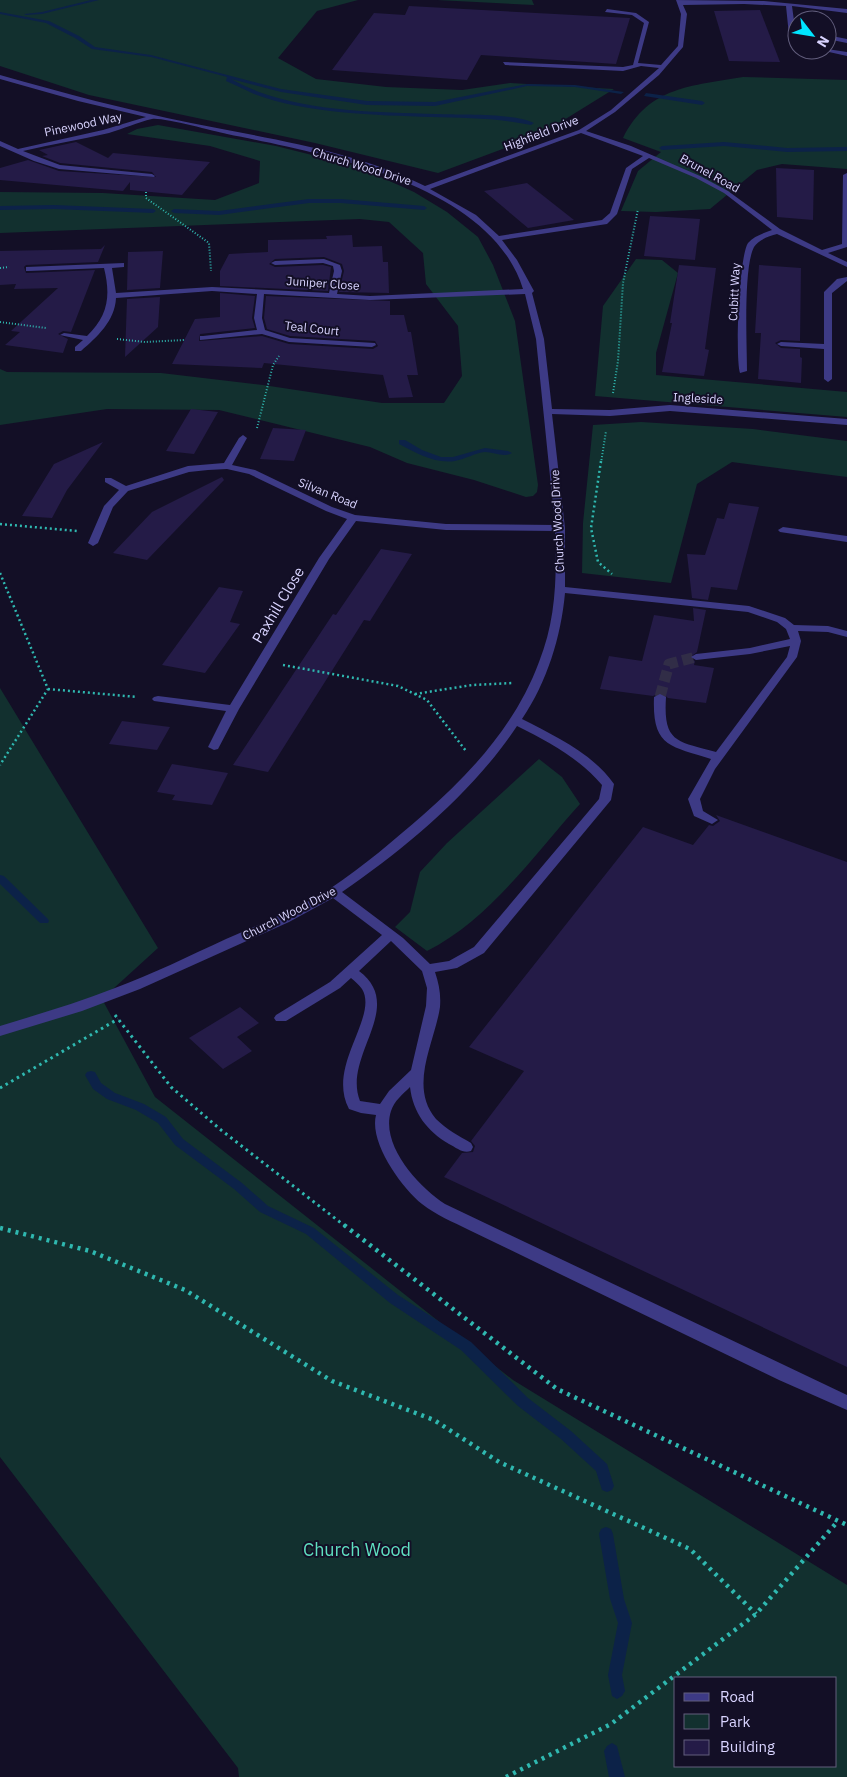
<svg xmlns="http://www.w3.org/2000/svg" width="847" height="1777" font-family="'IBM Plex Sans',sans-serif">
<rect width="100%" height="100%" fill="#130f26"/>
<g fill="#12302f" fill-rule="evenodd">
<path d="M0,0H358L317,11L278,58L316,79L386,87L462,90L510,83L614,89L538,136L438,173L315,143L89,95L0,66Z"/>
<path d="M437,0H532L534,5Z"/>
<path d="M743,77L847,80V169L782,164L757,170L710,209L656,212L621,211L638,171L661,152L623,138C649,86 692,86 743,77Z"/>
<path d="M158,125L276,146L356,166L414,192L447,212L478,237L493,265L515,321L538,485L537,492L533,496L526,497L474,480L407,463L370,447L219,410L107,409L0,425V369L7,372L161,373L263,385L382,403H444L462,376L458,326L426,284L423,253L389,222L360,219L0,233V192L103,193L215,200L259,183L260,161L210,146L127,134L137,129Z"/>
<path d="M636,259L662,260L678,273L656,353V375L847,392V417L595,396L603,306Z"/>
<path d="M641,422L753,429L847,441V477L732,462L697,484L671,583L582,573L583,523L593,425Z"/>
<path d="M0,688L158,948L102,999L155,1097L513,1380L847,1585V1777H239L238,1768L0,1457ZM676,1678H836V1766H676Z"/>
<path d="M539,759L562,777L580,804C533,856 490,919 427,951L395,927L410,912L420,872L447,843Z"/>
</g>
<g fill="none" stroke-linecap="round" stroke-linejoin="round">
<g fill="#0c2248" fill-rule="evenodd">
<path d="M91,0H99L42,14L26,15L24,14L42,12Z"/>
<path d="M0,12L49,21L79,36L95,47L151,55L281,89L367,101L435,102L527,84L575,85L624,92L621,94L575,87L527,86L435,106L367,105L281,92L231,79C240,84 249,88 259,92C314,112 377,112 436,114C459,115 515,113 534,123L531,125C498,118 465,118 432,117C375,115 308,114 254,94C245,90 236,85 226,81L227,77L151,57L92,49L75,38L46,23L0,14Z"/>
<path d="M646,93L702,101L705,103L702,105L644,96Z"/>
<path d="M724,142L787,148L847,147V151L787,152L724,146L662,150L659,148L662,146Z"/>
<path d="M309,199H341L424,206L427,208L424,210L341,203H309L219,215L174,213L171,211L174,209L219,211Z"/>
<path d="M54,205L153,209L156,211L153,213L54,209L0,210V206Z"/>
<path d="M399,440H405L422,450L441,457H453L485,448L508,451L512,453C504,458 494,452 485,452C475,453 465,459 455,461C435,464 416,453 399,444Z"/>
<path d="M0,875L4,876L48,919L49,921L48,923H40L0,884Z"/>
<path d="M91,1071L95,1072L101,1083L115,1093L144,1104L166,1117L183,1139L242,1183L268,1206L314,1228L398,1295L471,1342L528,1398L571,1431L607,1464L614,1486L612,1490L607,1492L602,1490L596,1471L561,1439L518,1406L461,1350L390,1303L306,1234L260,1212L234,1189L175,1145L158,1123L136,1110L107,1099L93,1089L85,1075L87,1072Z"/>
<path d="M606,1527L611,1529L613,1534L624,1599L632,1623L622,1675L625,1691L622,1696L617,1699L612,1696L608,1675L618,1623L610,1599L599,1534L601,1529Z"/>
<path d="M612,1743L617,1746L625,1777H609L604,1751L607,1746Z"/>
</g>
</g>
<g fill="#241b47">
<path d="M409,6L630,18L616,64L481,55L467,80L332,70L374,13L405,15Z"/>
<path d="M760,10L780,62L729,61L714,11Z"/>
<path d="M76,142L108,158L113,153L210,162L182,195L130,190V182L123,191L0,180V168L28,160L59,171L156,177L152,172L60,163L42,156L48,155L39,150Z"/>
<path d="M776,168L814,170L813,220L777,217Z"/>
<path d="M527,183L574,220L528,228L484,191Z"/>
<path d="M650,216L700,219L695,260L644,256Z"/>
<path d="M352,235L353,247L382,246L383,262H388L389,293L339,292L344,271L342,264L324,257L275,259L269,264L275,267L323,265L331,267L328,291L220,286V271L229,254L268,252V240L327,239L326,236Z"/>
<path d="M105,245L98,262L26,265L24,267L26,273L95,270L71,332L63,331L58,334L68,339L63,353L5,345L20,332L11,331L58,288L14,289L16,284L0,285V251L101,249Z"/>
<path d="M163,251L160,288L127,290L128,252Z"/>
<path d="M679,265L716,268L705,349L709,350L704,376L662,372L672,323H670Z"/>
<path d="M759,265L801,268L800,341L781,340L775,343L781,348L800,349V357L802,358L801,383L758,379L761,333H755Z"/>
<path d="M220,293L255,296L252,318L255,328L200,334L199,341L262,336L289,344L373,349L378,346L375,341L290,336L267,329L264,318L266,296L390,301V315H404L408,332H411L418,375H407L413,397L389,398L383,375L264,363L262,368L172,364L195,319L220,317Z"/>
<path d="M160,297L158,327L125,357L127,299Z"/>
<path d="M191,409L218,412L194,454L166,451Z"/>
<path d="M273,428L306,430L294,461L260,459Z"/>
<path d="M103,442L67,490L52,518L22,516L54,464Z"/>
<path d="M222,477L224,480L147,560L113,553L152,512Z"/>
<path d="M729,503L759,507L737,590L711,587L708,600L692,598L687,554L705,555L717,518L724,519Z"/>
<path d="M381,549L412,554L370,621L364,620L268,772L233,765L333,614L336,615Z"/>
<path d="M219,587L243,591L230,622L240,624L205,673L162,665Z"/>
<path d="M693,608L706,610L697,652L689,658L695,661L694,665L714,668L706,703L668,698L661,692L653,696L600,689L609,656L642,661L654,615L694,621Z"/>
<path d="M122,721L170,727L157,750L109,744Z"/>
<path d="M172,764L228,773L212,805L172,800L175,795L157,792Z"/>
<path d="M716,815L847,862V1367L444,1177L462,1153L473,1152L475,1146L471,1141L524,1071L469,1047L643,827L693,845L709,825L713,826L720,821Z"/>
<path d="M240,1007L259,1023L237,1037L252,1051L223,1069L189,1038Z"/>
</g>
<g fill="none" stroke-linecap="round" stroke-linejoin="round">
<path stroke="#312d47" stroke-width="11" stroke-dasharray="11 5" stroke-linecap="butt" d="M660,697L669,664L696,657"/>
<g stroke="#2fb8b0" stroke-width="2" stroke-dasharray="1 2" stroke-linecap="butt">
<path d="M146,192V198L209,243L211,271"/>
<path d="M0,268L9,267"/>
<path d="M0,322L46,328"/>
<path d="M117,339L145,342L185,340"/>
<path d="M613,393L618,361L623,283L638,209"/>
<path d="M257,428L273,365L279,356"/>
<path d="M601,463L606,431"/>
</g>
<g stroke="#2fb8b0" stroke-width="2.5" stroke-dasharray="2 3" stroke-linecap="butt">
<path d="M601,461L591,528L598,562L612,574"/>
<path d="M0,524L77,531"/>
<path d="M0,573L48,689L0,765"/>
<path d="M283,665L398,686L427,700L466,751"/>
<path d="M48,689L137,697"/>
<path d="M415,694L472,685L513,683"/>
</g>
<g stroke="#2fb8b0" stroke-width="3" stroke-dasharray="2.5 4" stroke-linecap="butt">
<path d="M115,1015L171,1087L221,1130L345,1226"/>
<path d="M0,1088L118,1019"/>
</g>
<g stroke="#2fb8b0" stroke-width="4.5" stroke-dasharray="3 5" stroke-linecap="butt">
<path d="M344,1225L557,1389L847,1525"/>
<path d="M0,1228L90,1251L185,1290L332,1381L434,1420L499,1462L690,1549L756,1614"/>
<path d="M506,1777L611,1724L756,1614L838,1521"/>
</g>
<g fill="#3d3a85" fill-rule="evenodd">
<path d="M676,0L764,1L847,9V13L792,6L797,43V47L790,45L786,6L744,4L683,5L687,14L683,47L659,75L615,112L586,131L631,146L700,176L728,191L780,229L822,250L842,244L843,175L847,173V247L828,253L847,262V267L777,234C769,236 758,240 754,247C743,268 747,345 747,371L740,373C735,358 739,256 748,243C754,236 764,233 772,230L724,193L696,178L649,158L632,169L617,214L607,224L502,240L517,260L534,291L532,293L544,339L552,409L610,410L670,405L847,419V425L670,411L610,416L552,414L565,528V587L749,606L785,618L794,625L828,626L847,631V637L828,632L798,631L801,641L797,657L715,769L700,799L703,811L718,820L712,824L694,816L688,799L711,759C670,746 652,747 654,697L660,694L666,697C663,743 677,741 716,752L787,657L790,646L750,654L696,660L691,657L696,654L750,648L790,639L786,629L777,622L748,612L565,593C561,637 547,682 522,719C555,736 592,753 614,784L611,800L484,953L457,968L435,972C439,984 441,994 440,1007C435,1042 408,1086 436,1119C446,1129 459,1136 471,1143L473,1147L471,1151C463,1154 457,1148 449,1144C427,1131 413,1113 410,1087C403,1094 394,1101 391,1111C380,1145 419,1187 445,1204L847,1395V1410L779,1380L469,1230C453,1222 436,1215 422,1204C401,1187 369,1142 376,1115L361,1113L349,1109C326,1066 379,1017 362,989C359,985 355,981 351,978L340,988L286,1021H276L274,1018L276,1015L330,982L382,935L333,898L289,922L140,989L82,1011L0,1036V1026C39,1014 77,1003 115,988C153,974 189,956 226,939C262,923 298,909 331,888C364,866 394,840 423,815C472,772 516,724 539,662C556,620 557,576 555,531L446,530L356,521L329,559L239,709L218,749L214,750L208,747L226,711L154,701L152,699L154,697L158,696L230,705L319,558L347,519L326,511L249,474L227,469L208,470L189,472L128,491L113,507L98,543L93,546L88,543L104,506L119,490L105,482V478H111L126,486L188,466L224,463L239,438L243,435L247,438L232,465L255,470L332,507L355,515L446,524L555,525L536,339L525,294L370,300L264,294L262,318L265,330L290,338L375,343L376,345L372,347L289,342L262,334L200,340V336H203L257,330L254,318L257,294L212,291L116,298C115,321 97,337 81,351H75V347L83,340L60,335L64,333L87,336C108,316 111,296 104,268L29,271H26V267L124,263V267L112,268L116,293L212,287L329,293L334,271L333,266L323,263L275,265L271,263L275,261L324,259L340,265L342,271L337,294L370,296L523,289C490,183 320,153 227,134C213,131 162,117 152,119C138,122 123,129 109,133C80,140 52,144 23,151L60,165L152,174L155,176L154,177L59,169L34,161L0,146V141L18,149L103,130L146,117L78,101L0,79V75C64,93 127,110 191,123C269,139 353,150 425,186L579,130L611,110L659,68L641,66L623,71L505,65L503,62L623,67L633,65L644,23L632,15L605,12L607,9L636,13L649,22L638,63L661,65L678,46L681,14ZM581,133L643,156L626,168L610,213L602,220L499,236L476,215L430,189ZM517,726C549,742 579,758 602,785L599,799L474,947L449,961L430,964L403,938L342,892C406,848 474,791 517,726ZM391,941L422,971L427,988L426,1006L411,1070L389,1091L380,1104L360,1101C342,1056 407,1007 359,971Z"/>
<path d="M827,35L847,39V43L827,39Z"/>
<path d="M827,49L847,52V56L820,50Z"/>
<path d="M847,277V281L832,293V379L828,382L824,379V349L781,346L777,344L781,342L824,344V292L837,279Z"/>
<path d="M783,527L847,536V542L780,532L778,530Z"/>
</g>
</g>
<g text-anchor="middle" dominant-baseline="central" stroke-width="4" stroke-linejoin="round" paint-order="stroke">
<g font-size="12" fill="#d9d4ff" stroke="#130f26">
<text transform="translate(83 124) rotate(-12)">Pinewood Way</text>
<text transform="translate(541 133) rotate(-21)">Highfield Drive</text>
<text transform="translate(362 166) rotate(17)">Church Wood Drive</text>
<text transform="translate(710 173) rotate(29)">Brunel Road</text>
<text transform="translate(323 283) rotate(4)">Juniper Close</text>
<text transform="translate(734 292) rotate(-87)">Cubitt Way</text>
<text transform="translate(312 328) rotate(6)">Teal Court</text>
<text transform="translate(698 398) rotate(3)">Ingleside</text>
<text transform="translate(328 493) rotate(22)">Silvan Road</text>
<text transform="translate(557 521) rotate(-93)">Church Wood Drive</text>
<text transform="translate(289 913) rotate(-27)">Church Wood Drive</text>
</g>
<g font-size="15" fill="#d9d4ff" stroke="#130f26">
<text transform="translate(278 605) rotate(-59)">Paxhill Close</text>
</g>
<g font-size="18" fill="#5fe0c0" stroke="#130f26">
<text x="357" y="1549">Church Wood</text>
</g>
</g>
<rect x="674" y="1677" width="162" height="90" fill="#130f26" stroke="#625e7d"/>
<rect x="684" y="1693" width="25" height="8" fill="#3d3a85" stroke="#625e7d"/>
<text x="720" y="1702" font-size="15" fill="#d9d4ff">Road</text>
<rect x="684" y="1714" width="25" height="15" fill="#12302f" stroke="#625e7d"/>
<text x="720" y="1727" font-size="15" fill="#d9d4ff">Park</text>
<rect x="684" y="1740" width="25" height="15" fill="#241b47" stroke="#625e7d"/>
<text x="720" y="1752" font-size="15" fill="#d9d4ff">Building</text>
<g transform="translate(812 35) rotate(121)"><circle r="24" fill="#130f26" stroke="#625e7d"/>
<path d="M0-4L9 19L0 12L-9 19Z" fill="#00e5ff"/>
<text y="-8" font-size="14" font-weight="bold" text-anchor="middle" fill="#d9d4ff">N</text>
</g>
</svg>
